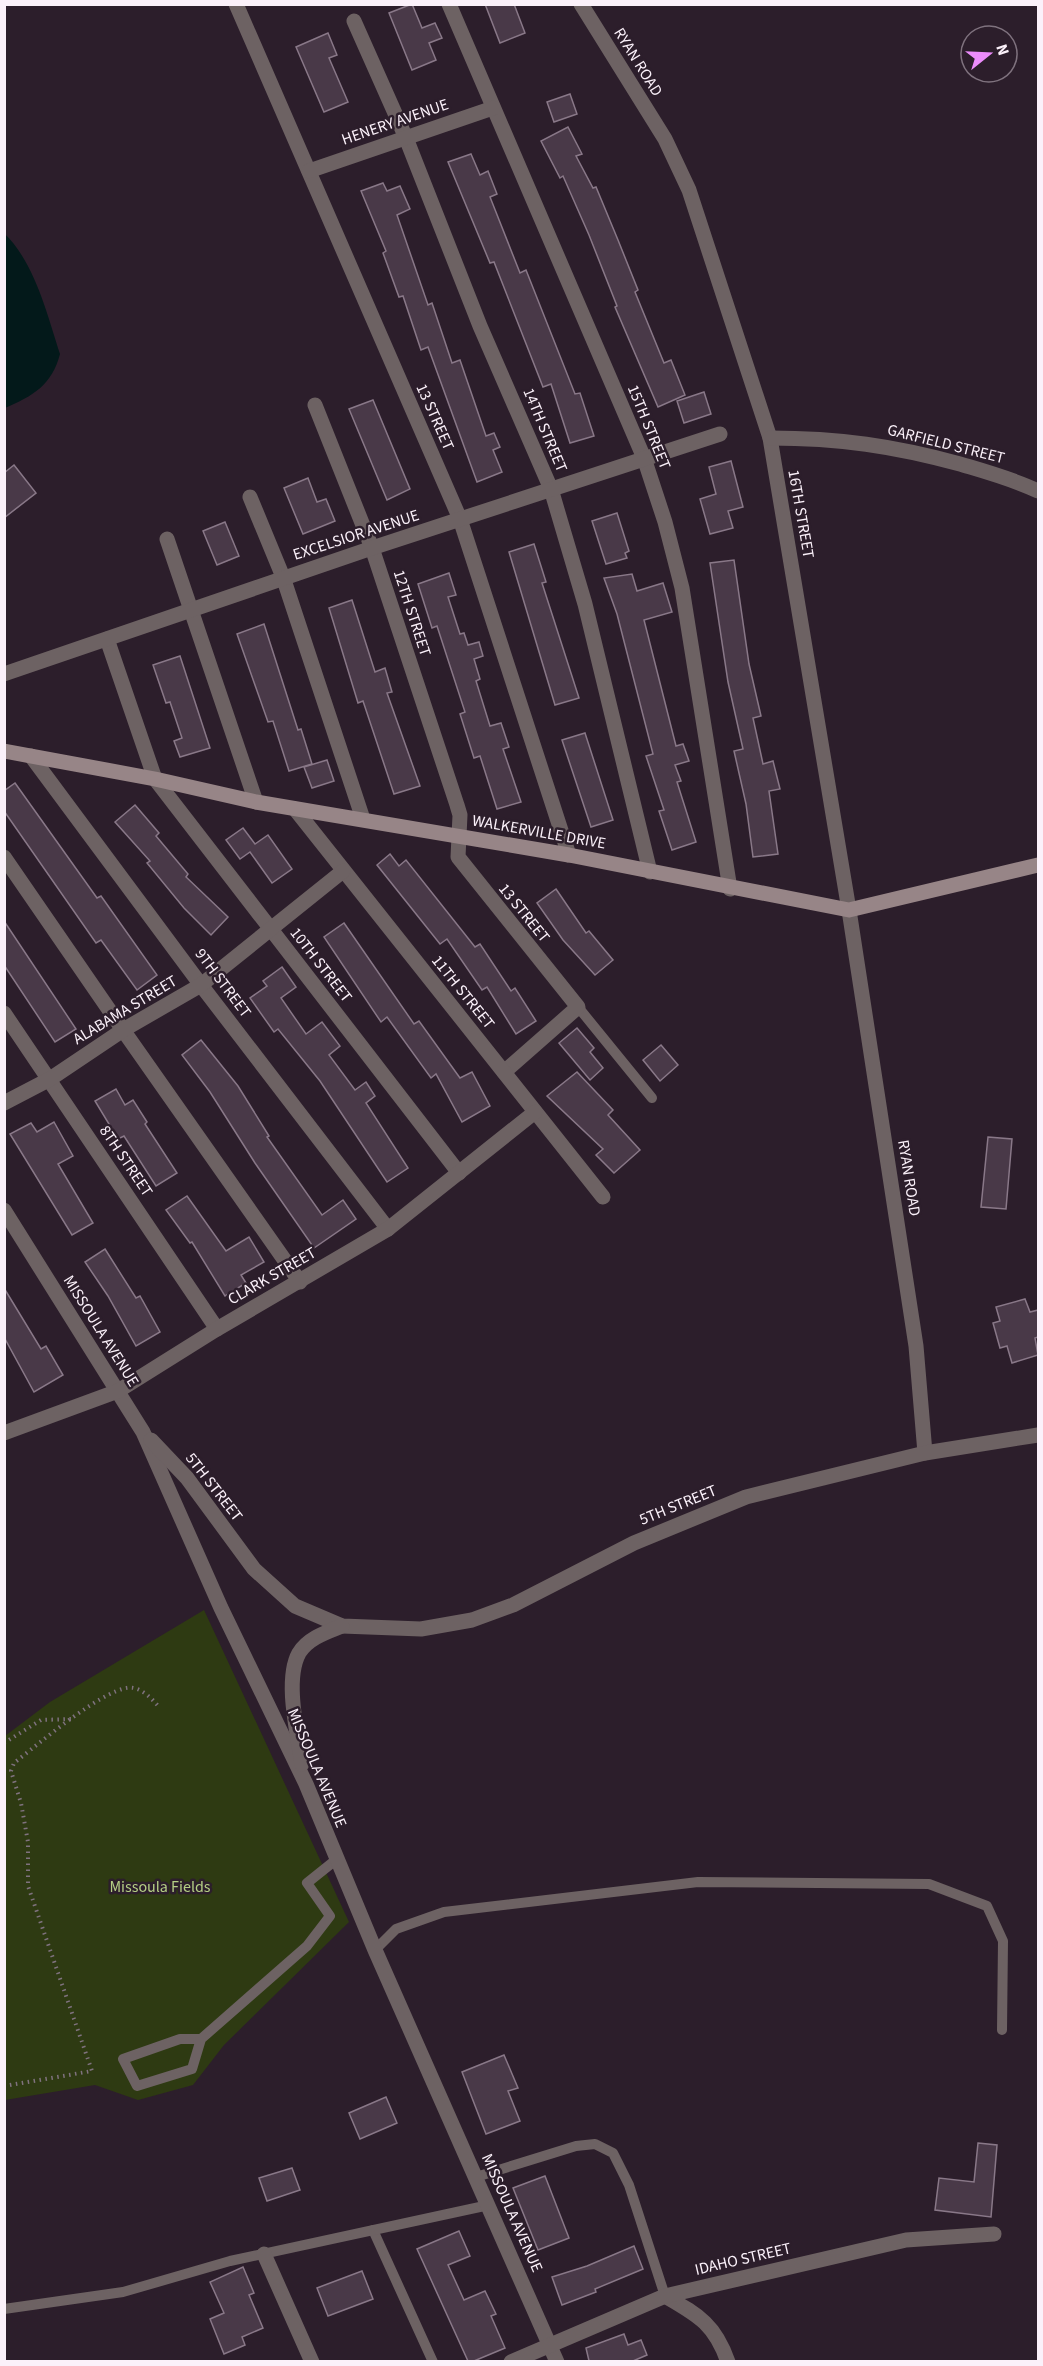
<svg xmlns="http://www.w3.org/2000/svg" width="1043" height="2366" font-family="'Source Sans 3',sans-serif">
<rect width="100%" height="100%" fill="#2c1e2b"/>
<path fill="#2e3a12" d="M204,1610L349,1922L224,2045L193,2085L138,2100L95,2085L5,2100V1736L50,1702Z"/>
<path fill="#03191a" d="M4,233C35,263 47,314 60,354C52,385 33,396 5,408Z"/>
<g fill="#493948" stroke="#897888" stroke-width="1.5">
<path d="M412,4L422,28L435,23L442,38L429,43L436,60L412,70L389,13Z"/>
<path d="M485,4H514L525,33L500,43Z"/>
<path d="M328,33L337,55L329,58L348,102L324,112L296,47Z"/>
<path d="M570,94L577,114L554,122L547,102Z"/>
<path d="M568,127L582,154L576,156L593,188L596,187L618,240L638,290L635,292L664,363L671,360L685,395L658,407L615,307L617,306L589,235L563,176L560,178L541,141Z"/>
<path d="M471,154L480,175L488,171L497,194L490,197L520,273L526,270L575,394L580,393L594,436L570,443L551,384L543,387L494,262L490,263L448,162Z"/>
<path d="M383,183L387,191L400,186L410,209L397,215L428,305L432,303L452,363L460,360L486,436L494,433L500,447L493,450L502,472L477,482L428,347L421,350L403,296L399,297L383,253L386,251L361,191Z"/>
<path d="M704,392L711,414L684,423L677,401Z"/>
<path d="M373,400L410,489L387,500L349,409Z"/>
<path d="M731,461L743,507L728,511L733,528L710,534L700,499L716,494L709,467Z"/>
<path d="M14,465L36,493L4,518V473Z"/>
<path d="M308,478L317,502L326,499L335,521L303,534L284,488Z"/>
<path d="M617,513L629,551L625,553L627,558L606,564L592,521Z"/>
<path d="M225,522L239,556L217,565L203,531Z"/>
<path d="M534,544L546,582L542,583L579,698L555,705L509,552Z"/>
<path d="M734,560L749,664L761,716L753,718L763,764L773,761L780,789L769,791L778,854L753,857L746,804L734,751L743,749L728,682L710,563Z"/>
<path d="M449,573L456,595L448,597L460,634L464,633L468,645L479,642L483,656L474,659L480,679L476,681L490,726L501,723L509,747L503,749L521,802L497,809L480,756L474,758L460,714L465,712L437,626L432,628L418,584Z"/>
<path d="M632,574L637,591L663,583L672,612L644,620L676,746L683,744L689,761L675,765L681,781L677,782L696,842L672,850L659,811L664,810L646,756L653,754L617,614L604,578Z"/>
<path d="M352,600L375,672L385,668L392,692L387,693L420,786L394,794L363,701L358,703L329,608Z"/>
<path d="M264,624L298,730L301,729L312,764L289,771L273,721L268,722L237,634Z"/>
<path d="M180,656L210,748L180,757L174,741L182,738L170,702L166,703L153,665Z"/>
<path d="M585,733L613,820L591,827L562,740Z"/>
<path d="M327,760L334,781L312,788L304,767Z"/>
<path d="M15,783L97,898L101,896L157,975L137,990L101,940L96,943L4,811V791Z"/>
<path d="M135,805L159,833L156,836L188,874L186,877L228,917L211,935L184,908L147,863L150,861L115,822Z"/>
<path d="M243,828L255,844L268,835L292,869L272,883L250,852L240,859L226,840Z"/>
<path d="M390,854L399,866L406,860L475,947L480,944L511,991L515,988L536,1021L516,1034L487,987L482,990L447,939L440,944L377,865Z"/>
<path d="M556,889L586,933L589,931L613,960L595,975L563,940L537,903Z"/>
<path d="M4,921L76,1029L55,1042L4,965Z"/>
<path d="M344,923L414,1024L419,1021L460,1078L472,1072L490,1106L462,1122L436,1074L431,1078L387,1017L381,1022L324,937Z"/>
<path d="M282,967L296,987L281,998L306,1034L322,1022L340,1046L329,1055L355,1090L366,1082L375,1096L366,1103L408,1168L387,1182L320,1081L278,1029L274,1032L250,998L267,986L263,981Z"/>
<path d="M577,1028L594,1048L590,1052L603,1068L590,1080L559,1043Z"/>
<path d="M201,1040L238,1086L269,1136L267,1137L322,1215L343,1200L356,1219L314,1248L255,1163L210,1092L182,1055Z"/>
<path d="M661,1045L678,1065L660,1081L643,1060Z"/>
<path d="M577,1072L613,1110L608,1115L640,1150L614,1173L596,1155L603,1149L547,1096Z"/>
<path d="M116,1089L125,1105L133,1100L147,1122L145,1124L177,1173L156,1186L124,1136L118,1139L95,1101Z"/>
<path d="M54,1122L73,1156L58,1164L93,1223L72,1235L10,1134L31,1123L37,1132Z"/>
<path d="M988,1137L1012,1139L1006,1209L981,1207Z"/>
<path d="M187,1196L226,1251L249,1237L264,1262L241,1275L246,1283L225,1296L192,1242L190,1243L166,1210Z"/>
<path d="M105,1249L136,1298L140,1296L160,1332L136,1346L108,1296L85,1262Z"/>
<path d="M4,1288L41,1349L46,1346L63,1375L34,1392L4,1337Z"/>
<path d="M1025,1299L1030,1312L1038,1310V1337L1035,1338L1038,1355L1012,1363L1007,1346L1000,1348L993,1323L1000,1321L996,1307Z"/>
<path d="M504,2055L518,2088L508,2091L520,2121L486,2134L462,2072Z"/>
<path d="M386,2097L397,2123L360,2139L349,2113Z"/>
<path d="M978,2143L997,2145L991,2217L935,2210L939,2178L974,2182Z"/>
<path d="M292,2168L300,2190L267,2201L259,2178Z"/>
<path d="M545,2176L569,2238L538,2250L513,2188Z"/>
<path d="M459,2231L470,2256L448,2265L464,2300L485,2291L496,2314L491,2316L505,2348L474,2361H468L417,2249Z"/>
<path d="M634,2246L643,2269L595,2289L596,2292L562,2305L552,2277L587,2266Z"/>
<path d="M243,2267L254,2293L249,2295L263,2328L242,2337L245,2345L224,2354L210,2319L224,2313L210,2282Z"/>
<path d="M362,2271L373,2299L328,2316L317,2288Z"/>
<path d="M624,2334L628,2345L641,2340L647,2355L633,2361H589L586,2348Z"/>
</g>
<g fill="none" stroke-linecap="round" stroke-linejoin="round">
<g stroke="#7f727e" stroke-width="4" stroke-dasharray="1.5 4.5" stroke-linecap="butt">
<path d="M4,1743L41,1720L71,1719"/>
<path d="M4,2086L92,2071L28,1886V1842L21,1803L11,1771L14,1763C35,1747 110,1682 134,1688C145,1691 152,1699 159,1707"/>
</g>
<g stroke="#6d6263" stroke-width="10">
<path d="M578,1007L652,1098"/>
<path d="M375,1950L396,1929L444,1912L698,1882L929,1884L987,1906L1003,1941L1002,2030"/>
<path d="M201,2039L192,2069L137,2086L123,2059L180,2039H201L307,1946L330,1916L307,1883L337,1859"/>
<path d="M476,2177L576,2146L595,2144L613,2153L629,2185L665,2296"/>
<path d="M373,2230L433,2362"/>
<path d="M4,2309L123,2292L230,2261L489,2205"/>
</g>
<g stroke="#6d6263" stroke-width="15">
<path d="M236,4L460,519L569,855"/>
<path d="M449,4L644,458L665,522L682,588L730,889"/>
<path d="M581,4L665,139L689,190L770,438L849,910L916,1346L925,1453"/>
<path d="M354,21L406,138L480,326L551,489L585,604L650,872"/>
<path d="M309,171L493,108"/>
<path d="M315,405L372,548L457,805L460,815L458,857L578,1007L504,1072"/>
<path d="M770,438C839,438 894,446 960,464C987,472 1013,479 1038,491"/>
<path d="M250,497L283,577L363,819"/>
<path d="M167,539L256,802"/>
<path d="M107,639L155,779L459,1173"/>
<path d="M4,674L372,548L720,434"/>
<path d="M31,756L201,985L388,1229"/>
<path d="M295,809L603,1197"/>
<path d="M4,857L123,1030L300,1282"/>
<path d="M4,1013L217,1329"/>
<path d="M4,1103L50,1079L123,1030L201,985L343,871"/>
<path d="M4,1210L143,1432L221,1608L306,1784L375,1950L557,2362"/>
<path d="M4,1433L118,1391L217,1329L388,1229L535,1112"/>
<path d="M151,1440L187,1478L254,1569L295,1606L342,1626L421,1629L472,1620L513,1605L634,1543L746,1497L925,1453L1038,1435"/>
<path d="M302,1764C298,1735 284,1680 299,1653C308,1638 327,1632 342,1626"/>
<path d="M264,2254L312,2362"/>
<path d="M665,2296C698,2315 715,2324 728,2362"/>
<path d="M511,2362L665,2296L906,2240L994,2234"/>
</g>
<path stroke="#978587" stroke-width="15" d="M4,751L155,779L256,802L569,855L849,910L1038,865"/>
</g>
<g text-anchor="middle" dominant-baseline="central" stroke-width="5" stroke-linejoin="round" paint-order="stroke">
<g font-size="16" fill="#fbf1fa" stroke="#2c1e2b">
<text transform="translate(638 62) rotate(58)">RYAN ROAD</text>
<text transform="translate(395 122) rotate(-19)">HENERY AVENUE</text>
<text transform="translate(435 417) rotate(66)">13 STREET</text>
<text transform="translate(649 427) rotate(68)">15TH STREET</text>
<text transform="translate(545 430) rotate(67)">14TH STREET</text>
<text transform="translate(946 444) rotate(14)">GARFIELD STREET</text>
<text transform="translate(801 514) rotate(80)">16TH STREET</text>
<text transform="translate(356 535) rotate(-18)">EXCELSIOR AVENUE</text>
<text transform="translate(412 613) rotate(72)">12TH STREET</text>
<text transform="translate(539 832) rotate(10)">WALKERVILLE DRIVE</text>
<text transform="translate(524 913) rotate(51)">13 STREET</text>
<text transform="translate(321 965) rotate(52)">10TH STREET</text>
<text transform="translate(223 983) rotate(53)">9TH STREET</text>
<text transform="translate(463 992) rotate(51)">11TH STREET</text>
<text transform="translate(125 1010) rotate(-31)">ALABAMA STREET</text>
<text transform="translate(126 1161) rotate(56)">8TH STREET</text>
<text transform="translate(909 1178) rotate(81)">RYAN ROAD</text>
<text transform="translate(272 1276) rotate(-30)">CLARK STREET</text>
<text transform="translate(101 1331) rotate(58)">MISSOULA AVENUE</text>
<text transform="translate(214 1487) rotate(52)">5TH STREET</text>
<text transform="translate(678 1505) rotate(-22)">5TH STREET</text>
<text transform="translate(317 1768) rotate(67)">MISSOULA AVENUE</text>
<text transform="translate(512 2213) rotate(66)">MISSOULA AVENUE</text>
<text transform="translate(743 2259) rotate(-13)">IDAHO STREET</text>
</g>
<g font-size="16" fill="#b4ce84" stroke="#2c1e2b">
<text x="160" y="1887">Missoula Fields</text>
</g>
</g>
<rect width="1043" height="2366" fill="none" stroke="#fbf1fa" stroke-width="12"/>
<g transform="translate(989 54) rotate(72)"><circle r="28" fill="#2c1e2b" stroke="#7f727e" stroke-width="1.5"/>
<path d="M0-4.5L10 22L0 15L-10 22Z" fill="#ec8cfb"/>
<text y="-9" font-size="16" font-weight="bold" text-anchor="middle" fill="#fbf1fa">N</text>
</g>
</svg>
